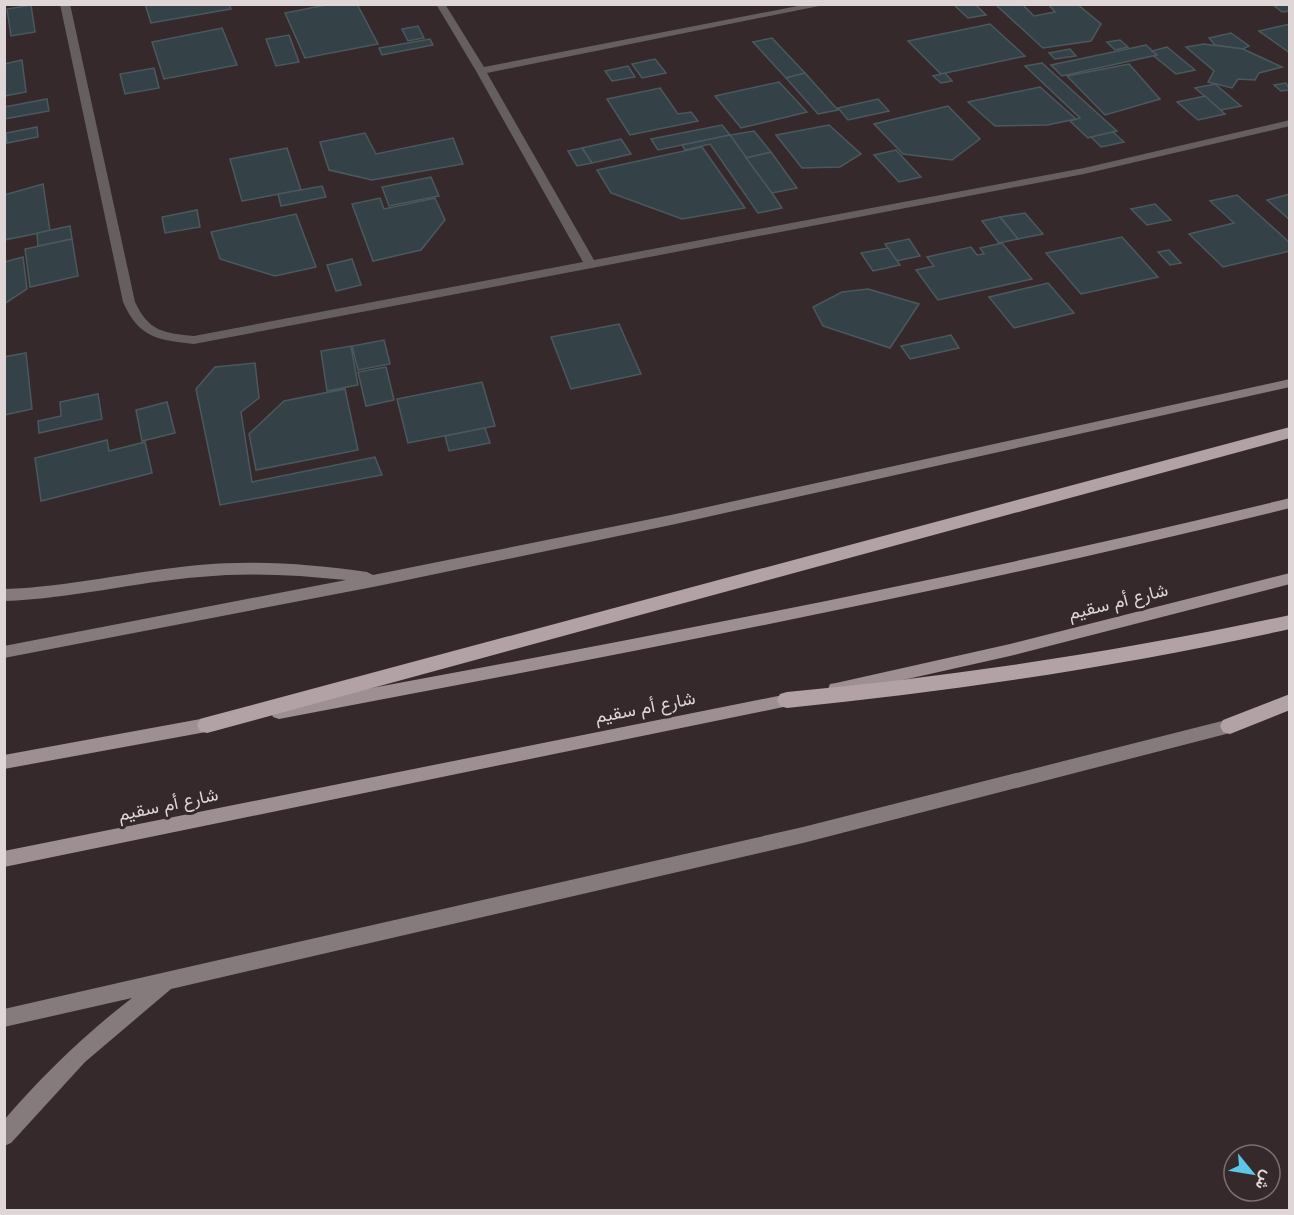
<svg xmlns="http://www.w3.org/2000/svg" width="1294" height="1215" font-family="Quicksand,Vazirmatn,sans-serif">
<rect width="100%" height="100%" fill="#36292c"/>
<g fill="#344247" stroke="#4b595e" stroke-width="1.5">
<path d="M145,4H229L231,9L151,23Z"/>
<path d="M331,4H357L378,44L305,58L285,13Z"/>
<path d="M953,4H975L986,15L968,18Z"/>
<path d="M1022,4L1034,16L1055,12L1048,4H1077L1101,24L1091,41L1043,48L996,5Z"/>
<path d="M1272,4H1290V11L1282,12Z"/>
<path d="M31,5L35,32L11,36L7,9Z"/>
<path d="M990,24L1025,56L941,74L908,41Z"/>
<path d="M1290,24V53L1259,31Z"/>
<path d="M418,26L424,38L408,41L402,29Z"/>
<path d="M222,28L237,65L164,79L152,42Z"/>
<path d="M1231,33L1249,46L1243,49L1215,45L1209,38Z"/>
<path d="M289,35L299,62L276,66L266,39Z"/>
<path d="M772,38L805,73L786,78L753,42Z"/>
<path d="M430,39L433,45L382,55L379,48Z"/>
<path d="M1120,40L1128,47L1115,50L1107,42Z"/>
<path d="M1204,44L1243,49L1282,67L1259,73L1255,80L1238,79L1232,88L1208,82L1214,71L1186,47Z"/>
<path d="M1146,45L1157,55L1062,76L1051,65Z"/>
<path d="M1167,47L1195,70L1176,74L1154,56L1157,55L1152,51Z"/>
<path d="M1070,49L1076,56L1055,59L1049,53Z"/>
<path d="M655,59L666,73L642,78L632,64Z"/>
<path d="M22,60L26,92L4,96V64Z"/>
<path d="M1042,63L1117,131L1088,138L1070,121L1080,118L1025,66Z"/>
<path d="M1129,64L1160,99L1105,115L1067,76Z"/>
<path d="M628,66L635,77L612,81L605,71Z"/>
<path d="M154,68L159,88L125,94L120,74Z"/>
<path d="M805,73L838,110L818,114L786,78Z"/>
<path d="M945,73L952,81L941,83L933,76Z"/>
<path d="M779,82L807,112L741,128L715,96Z"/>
<path d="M1286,83L1290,90L1281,91L1274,85Z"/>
<path d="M1215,84L1241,106L1221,110L1195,88Z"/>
<path d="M1040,87L1076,119L1047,125L995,126L968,102Z"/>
<path d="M660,88L678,114L691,112L698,121L630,135L607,99Z"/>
<path d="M1205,96L1225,114L1198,120L1177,102Z"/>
<path d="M47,99L49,111L4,119V107Z"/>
<path d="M878,99L889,111L848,120L838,108Z"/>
<path d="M948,106L980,139L952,160L903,154L874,124Z"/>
<path d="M722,125L730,135L658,150L651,139Z"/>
<path d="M829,125L861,154L840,167L802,168L776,135Z"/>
<path d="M37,127L38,137L7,143L6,133Z"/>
<path d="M754,131L771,152L746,158L730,135Z"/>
<path d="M1113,132L1124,142L1101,147L1091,137Z"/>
<path d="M365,133L376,154L453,138L463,164L372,180L329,170L320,142Z"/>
<path d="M730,135L772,193L782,208L758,213L710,144L685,150L682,145Z"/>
<path d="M621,139L631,154L592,163L582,148Z"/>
<path d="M702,147L745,208L682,219L611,193L597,170Z"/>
<path d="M287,148L301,190L242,201L230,159Z"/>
<path d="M582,148L592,163L577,166L568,151Z"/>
<path d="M896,150L921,177L899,182L874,155Z"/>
<path d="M771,152L797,188L772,193L746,158Z"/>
<path d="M431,177L439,196L389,206L382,187Z"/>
<path d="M43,184L50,231L4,240V195Z"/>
<path d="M322,186L326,197L281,206L278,194Z"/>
<path d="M1290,194V220L1267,200Z"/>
<path d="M1237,195L1290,243V251L1223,267L1189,234L1234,223L1210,201Z"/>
<path d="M380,198L384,209L435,198L445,220L421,250L373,261L352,204Z"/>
<path d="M1155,204L1171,220L1147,225L1131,209Z"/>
<path d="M197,210L200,227L165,233L162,217Z"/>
<path d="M1025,213L1043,234L1018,239L1000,217Z"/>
<path d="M296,214L316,267L275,276L220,259L211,232Z"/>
<path d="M1000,217L1018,239L999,243L982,221Z"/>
<path d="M70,226L72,239L38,246L37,233Z"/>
<path d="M1122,237L1158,277L1081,294L1046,253Z"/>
<path d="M72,239L78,276L30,287L25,249Z"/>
<path d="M909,239L920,256L896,261L885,244Z"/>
<path d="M1002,243L1032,279L938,300L916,270L934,266L927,257L971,247L977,255L984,254L980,248Z"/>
<path d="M888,248L900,265L873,271L861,253Z"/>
<path d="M1169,250L1181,263L1170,265L1158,252Z"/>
<path d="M23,257L27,289L4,304V262Z"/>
<path d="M352,259L361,285L336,291L327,265Z"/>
<path d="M1048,283L1074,313L1014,328L989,297Z"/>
<path d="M868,289L919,304L890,348L823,326L813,307L842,292Z"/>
<path d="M619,324L641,374L571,389L551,337Z"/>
<path d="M951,335L959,348L910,359L901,346Z"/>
<path d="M384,340L390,364L358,370L352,346Z"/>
<path d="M351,346L358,385L327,391L321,351Z"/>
<path d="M26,353L32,409L4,415V357Z"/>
<path d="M255,363L259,398L241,412L252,482L375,457L382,475L220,505L196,389L215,367Z"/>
<path d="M386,367L394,400L366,406L358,372Z"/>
<path d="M482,382L495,426L408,443L397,399Z"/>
<path d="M345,389L358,450L256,470L249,434L284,401Z"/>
<path d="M98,394L102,419L39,433L38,421L61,416L60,402Z"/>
<path d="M167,402L175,433L142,441L136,410Z"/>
<path d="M485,428L490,443L449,451L445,436Z"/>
<path d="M107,440L109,451L145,442L152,473L41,501L35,458Z"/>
</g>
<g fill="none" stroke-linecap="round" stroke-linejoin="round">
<path fill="#655f60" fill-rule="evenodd" d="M60,4H70L135,302C149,332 164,333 194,336L583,262L476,71L436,4H445L484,67L808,4H829L487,73L594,260L1084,168L1290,120V126L1084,174L194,344C158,340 139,338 123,302Z"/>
<g fill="#857a7c" fill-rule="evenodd">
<path d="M1290,379V387L671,525L378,586L4,658V646L346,580C297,575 249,572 200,577C134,582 71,599 4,601V589C70,587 134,571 199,565C255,560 311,564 367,572L373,575L671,515Z"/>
<path d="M1230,719L1236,721L1238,726L1236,731L1230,733L803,843L171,989L85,1062L11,1143L4,1146V1120C43,1075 85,1034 132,998L4,1027V1009L803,827Z"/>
</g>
<g fill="#9d8f92" fill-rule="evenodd">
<path d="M1290,498V508C955,591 617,655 279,719L273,717L271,712L273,707L279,705C617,643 955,580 1290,498Z"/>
<path d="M1290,573V584L1010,656L836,695L830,694L828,689L830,684L836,683L1010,644Z"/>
<path d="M798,692L804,693L806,698L804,703L798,704L4,867V851Z"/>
<path d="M217,716L223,718L225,723L223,728L217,730L4,769V755Z"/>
</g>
<g fill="#b2a2a5" fill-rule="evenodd">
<path d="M1290,427V438L207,733L200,731L197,725L200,719L207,717Z"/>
<path d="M1290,615V629C1123,666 956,691 787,708L780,706L777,700L780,694L787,692C956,676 1123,651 1290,615Z"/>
<path d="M1290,694V710L1230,734L1223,732L1220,726L1223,720Z"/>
</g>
</g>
<g text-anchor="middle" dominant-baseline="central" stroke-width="6" stroke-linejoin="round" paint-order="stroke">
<g font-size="18" fill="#dfd6d8" stroke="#36292c">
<text transform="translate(1118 601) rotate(-14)">شارع أم سقيم</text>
<text transform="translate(645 707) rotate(-11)">شارع أم سقيم</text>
<text transform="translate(168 804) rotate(-12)">شارع أم سقيم</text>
</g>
</g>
<rect width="1294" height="1215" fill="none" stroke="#dfd6d8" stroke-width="12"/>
<g transform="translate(1252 1173) rotate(120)"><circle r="28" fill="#36292c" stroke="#7a6e71" stroke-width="1.5"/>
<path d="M0-4.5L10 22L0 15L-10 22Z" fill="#5dc7e8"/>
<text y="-9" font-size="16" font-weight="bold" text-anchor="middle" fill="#dfd6d8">ش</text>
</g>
</svg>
